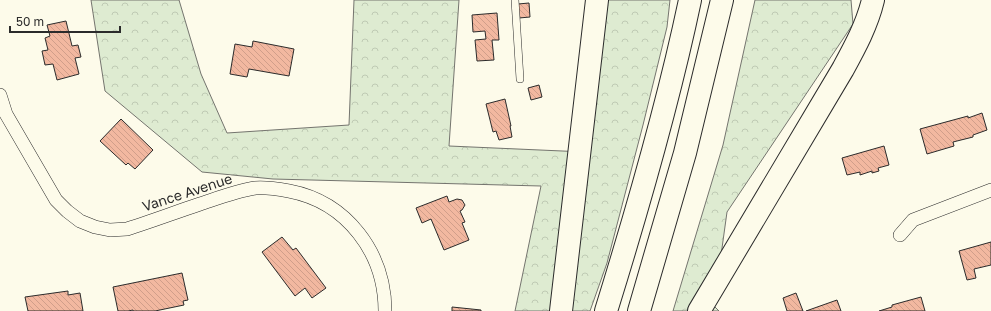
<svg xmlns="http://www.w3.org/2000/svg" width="991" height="311" font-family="'Golos Text',sans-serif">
<defs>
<pattern id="forest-crowns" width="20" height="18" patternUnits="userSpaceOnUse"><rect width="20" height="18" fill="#deebd1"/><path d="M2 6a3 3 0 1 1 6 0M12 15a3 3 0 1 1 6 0" fill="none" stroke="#bfcab4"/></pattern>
<pattern id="building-back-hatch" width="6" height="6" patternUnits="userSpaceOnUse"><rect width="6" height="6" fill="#f2b8a0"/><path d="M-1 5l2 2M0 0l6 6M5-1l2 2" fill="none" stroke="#d09e8a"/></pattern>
</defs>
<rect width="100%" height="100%" fill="#fdfbea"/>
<g fill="url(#forest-crowns)" stroke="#74746e">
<path d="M91,0H179L201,74L227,133L349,125L354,0H459L449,146L585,152L608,0H670L667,27L643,125L607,263L590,311H515L541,186L273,179L202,172L105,91Z"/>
<path d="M755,0H851L853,24L727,212L714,306L719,311H673L723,145Z"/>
</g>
<g fill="url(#building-back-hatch)" stroke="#2b2b2b">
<path d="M529,3L530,17L519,18L518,4Z"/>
<path d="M497,13L499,40H492L494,60L477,61L475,40L486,39L485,31L473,32L472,15Z"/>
<path d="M66,21L72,46L78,45L81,57L75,58L79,74L57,80L53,64L45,65L42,51L48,50L45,38L50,36L47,25Z"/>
<path d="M253,41L294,49L289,76L249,69L247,77L230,74L235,44L252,47Z"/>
<path d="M539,85L542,97L531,100L528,88Z"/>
<path d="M505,99L511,126H510L512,137L499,140L496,131L493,132L486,104Z"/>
<path d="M982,113L987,130L973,135V137L953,142L954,146L927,154L920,129L968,116V118Z"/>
<path d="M121,119L153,150L135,169L128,163L126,165L100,141Z"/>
<path d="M884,146L889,165L878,168L879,171L872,173V171L860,175V172L847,175L842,158Z"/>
<path d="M447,196L449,202L457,199L462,200L465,205L462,210L460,211L465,222L462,223L469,240L444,250L431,219L422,223L416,208Z"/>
<path d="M282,237L293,250L296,248L326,288L312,298L305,288L295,296L262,252Z"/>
<path d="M991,242V265L974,269L976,278L967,280L959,251Z"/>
<path d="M182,273L188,300L183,301L184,305L155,311H133V310L128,311H118L113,287Z"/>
<path d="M68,291V295L80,293L83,311H28L25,297Z"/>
<path d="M796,293L803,311H787L783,298Z"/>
<path d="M921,297L925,311H879L892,307V305Z"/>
<path d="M837,300L841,311H806Z"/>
<path d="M452,307L481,310V311H452Z"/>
</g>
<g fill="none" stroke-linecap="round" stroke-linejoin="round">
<defs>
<path id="lane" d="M515,0L520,79"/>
<g id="street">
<path d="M0,95L6,114L56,200L67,211L80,221L95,227L110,230L127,229C152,221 176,212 200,204C218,198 236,191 255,188C266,187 278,189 289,191C347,202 385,253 385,311"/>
<path d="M900,235L913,220L991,190"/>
</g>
<g id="highway">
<path d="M561,311L597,0"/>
<path d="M606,311C638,208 668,105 690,0"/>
<path d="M639,311L685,153L722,0"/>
<path d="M699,311L843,69C855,47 867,25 873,0"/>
</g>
</defs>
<use href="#lane" stroke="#2b2b2b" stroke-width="8"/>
<use href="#street" stroke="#2b2b2b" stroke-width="14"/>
<use href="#highway" stroke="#2b2b2b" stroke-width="24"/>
<use href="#lane" stroke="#fdfbea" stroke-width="7"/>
<use href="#street" stroke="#fdfbea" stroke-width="13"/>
<use href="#highway" stroke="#fdfbea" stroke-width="22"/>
</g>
<g text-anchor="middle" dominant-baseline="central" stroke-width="3" stroke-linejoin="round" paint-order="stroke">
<g font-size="14" fill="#2b2b2b" stroke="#fdfbea">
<text transform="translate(187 192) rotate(-18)">Vance Avenue</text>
</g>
</g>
<path d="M10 26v6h110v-6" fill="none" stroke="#2b2b2b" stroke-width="2"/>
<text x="16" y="26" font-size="12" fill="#2b2b2b" stroke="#fdfbea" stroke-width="3" paint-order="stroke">50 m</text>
</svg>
